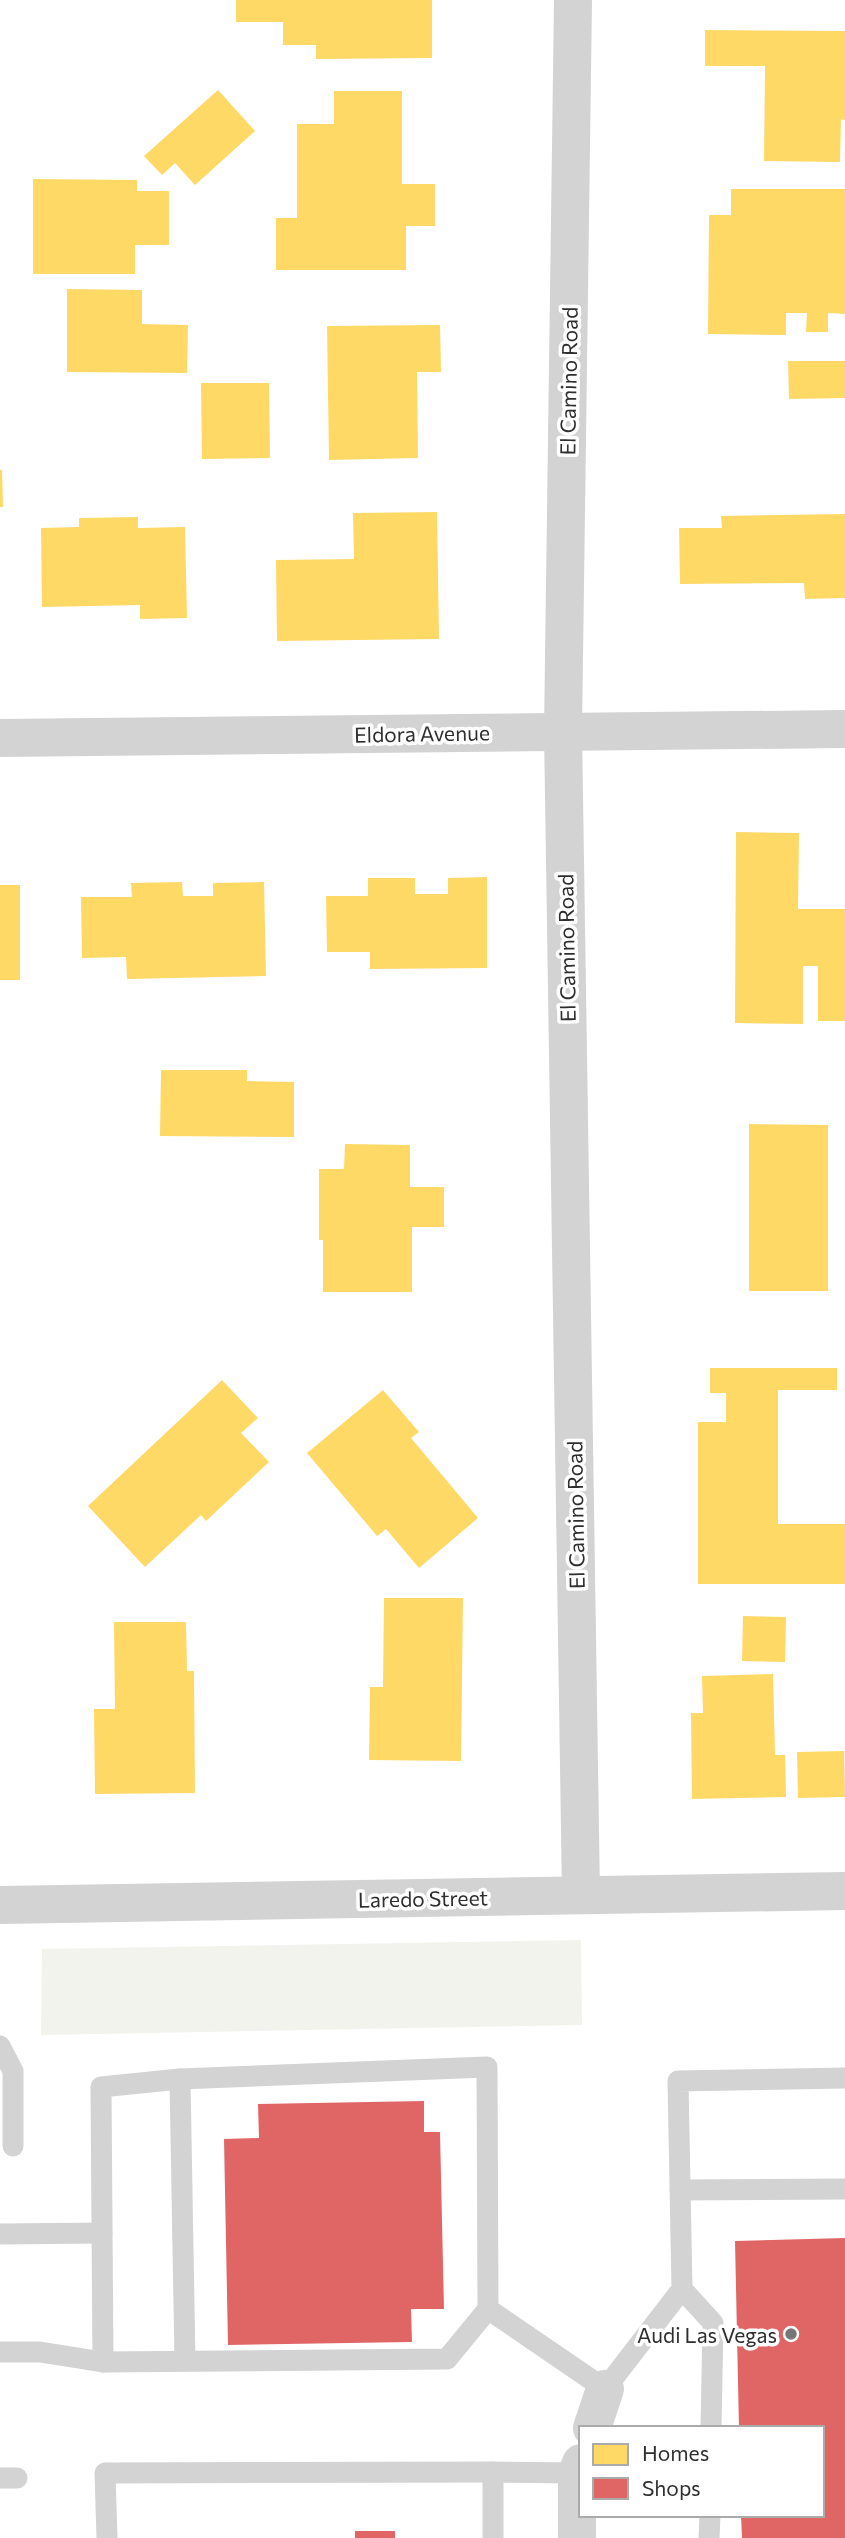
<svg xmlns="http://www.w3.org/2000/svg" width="845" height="2538" font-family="Commissioner,sans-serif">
<rect width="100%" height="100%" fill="#fff"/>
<path fill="#f1f3ec" d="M581,1940L582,2025L41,2035L42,1949Z"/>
<g fill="#ffd966">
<path d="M236,0H432V58L316,59V45H283V22H236Z"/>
<path d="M705,30L845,31V120L841,119L840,162L764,161L765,66H705Z"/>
<path d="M218,90L255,131L195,185L175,163L162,175L144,156Z"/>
<path d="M334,91H402V184H435V226H406V270H276V218H297V124H334Z"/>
<path d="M33,179L137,180V191H169V245H135V274H33Z"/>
<path d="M731,189H845V314L828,313V332H806L807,313H786V335L708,334L709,215H731Z"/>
<path d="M67,289L142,290V324L188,325L187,373L67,372Z"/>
<path d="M440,325L441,372H417L418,458L329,460L327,326Z"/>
<path d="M788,361H845V398L789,399Z"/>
<path d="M201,383H269L270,458L202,459Z"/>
<path d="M0,470H2L3,507H0Z"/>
<path d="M437,512L439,639L277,641L276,560L354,559L353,513Z"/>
<path d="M845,514V598L805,599L804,583L680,584L679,528H722L721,516Z"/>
<path d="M138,517V528L185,527L187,618L140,619V605L42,607L41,528L79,527V518Z"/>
<path d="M736,832L799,833L798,909H845V1021H818V966H803V1024L735,1023Z"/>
<path d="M487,877V968L370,969V952H327L326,896H368V878H415V894H448V878Z"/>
<path d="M182,882L183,896H213V883L264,882L266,976L127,979L126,957L82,958L81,897H132L131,883Z"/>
<rect x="0" y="885" width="20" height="95"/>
<path d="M161,1070H247V1081L294,1082V1137L160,1136Z"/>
<path d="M749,1124L828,1125V1291H749Z"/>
<path d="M345,1144L410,1145V1187H444V1227H412V1292H323V1240H319V1169H344Z"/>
<path d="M710,1368H837V1390H778V1524H845V1584H698V1422H726V1393H710Z"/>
<path d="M222,1380L258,1418L241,1433L269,1462L206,1521L201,1515L145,1567L88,1506Z"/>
<path d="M383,1390L419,1432L411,1438L478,1518L419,1568L386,1529L377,1536L307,1453Z"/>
<path d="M384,1598H463L461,1761L369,1760L370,1687H383Z"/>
<path d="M743,1616L786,1617L785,1662L742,1661Z"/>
<path d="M114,1622H186L187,1671H194L195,1793L95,1794L94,1709H115Z"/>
<path d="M773,1674L775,1755H785L786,1797L692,1799L691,1713H703L702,1676Z"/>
<path d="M844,1751L845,1797L798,1798L797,1752Z"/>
</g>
<g fill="#e06666">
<path d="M424,2101V2132H440L444,2309H411L412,2342L228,2345L224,2139L259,2138L258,2104Z"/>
<path d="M845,2238V2538H742L741,2515H822V2428H739L735,2241Z"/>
<rect x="355" y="2531" width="40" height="7"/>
</g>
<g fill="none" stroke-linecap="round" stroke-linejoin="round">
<g stroke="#d3d3d3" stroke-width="21">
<path d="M0,2046L13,2071V2146"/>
<path d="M180,2079L185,2361"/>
<path d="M680,2190L845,2189"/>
<path d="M0,2234L102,2233"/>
<path d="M682,2289L713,2323L711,2428"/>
<path d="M488,2309L487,2067L180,2079L101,2087L103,2362L447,2359L488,2309L605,2389L682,2289L678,2081L845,2078"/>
<path d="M0,2352H40L103,2362"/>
<path d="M493,2472V2538"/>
<path d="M0,2478H17"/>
<path d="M107,2538L105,2473L493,2472L577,2473"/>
<path d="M709,2538L710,2515"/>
</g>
<g stroke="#d3d3d3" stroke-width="38">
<path d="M573,0L563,731L581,1895"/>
<path d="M0,738L845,729"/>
<path d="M0,1905L845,1891"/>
<path d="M592,2428L605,2389"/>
<path d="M577,2538V2473L581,2463"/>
</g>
</g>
<circle fill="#777" stroke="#fff" stroke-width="2.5" cx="791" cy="2334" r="7"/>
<g text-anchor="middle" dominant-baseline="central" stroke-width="7" stroke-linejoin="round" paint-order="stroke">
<g font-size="21" fill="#2e2e2e" stroke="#fff">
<text transform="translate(568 381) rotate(-89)">El Camino Road</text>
<text transform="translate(422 733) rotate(-1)">Eldora Avenue</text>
<text transform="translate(566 948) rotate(-91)">El Camino Road</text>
<text transform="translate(575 1515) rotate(-91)">El Camino Road</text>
<text transform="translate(423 1898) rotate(-1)">Laredo Street</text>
</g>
<g font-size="21" fill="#2e2e2e" stroke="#fff" text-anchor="end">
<text x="777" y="2334">Audi Las Vegas</text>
</g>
</g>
<rect x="579" y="2426" width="245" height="91" fill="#ffffff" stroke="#ababab" stroke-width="2"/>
<rect x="593" y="2444" width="35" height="21" fill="#ffd966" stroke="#ababab" stroke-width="2"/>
<text x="642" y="2461" font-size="21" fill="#2e2e2e">Homes</text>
<rect x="593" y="2478" width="35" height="21" fill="#e06666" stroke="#ababab" stroke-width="2"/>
<text x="642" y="2496" font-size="21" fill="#2e2e2e">Shops</text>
</svg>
